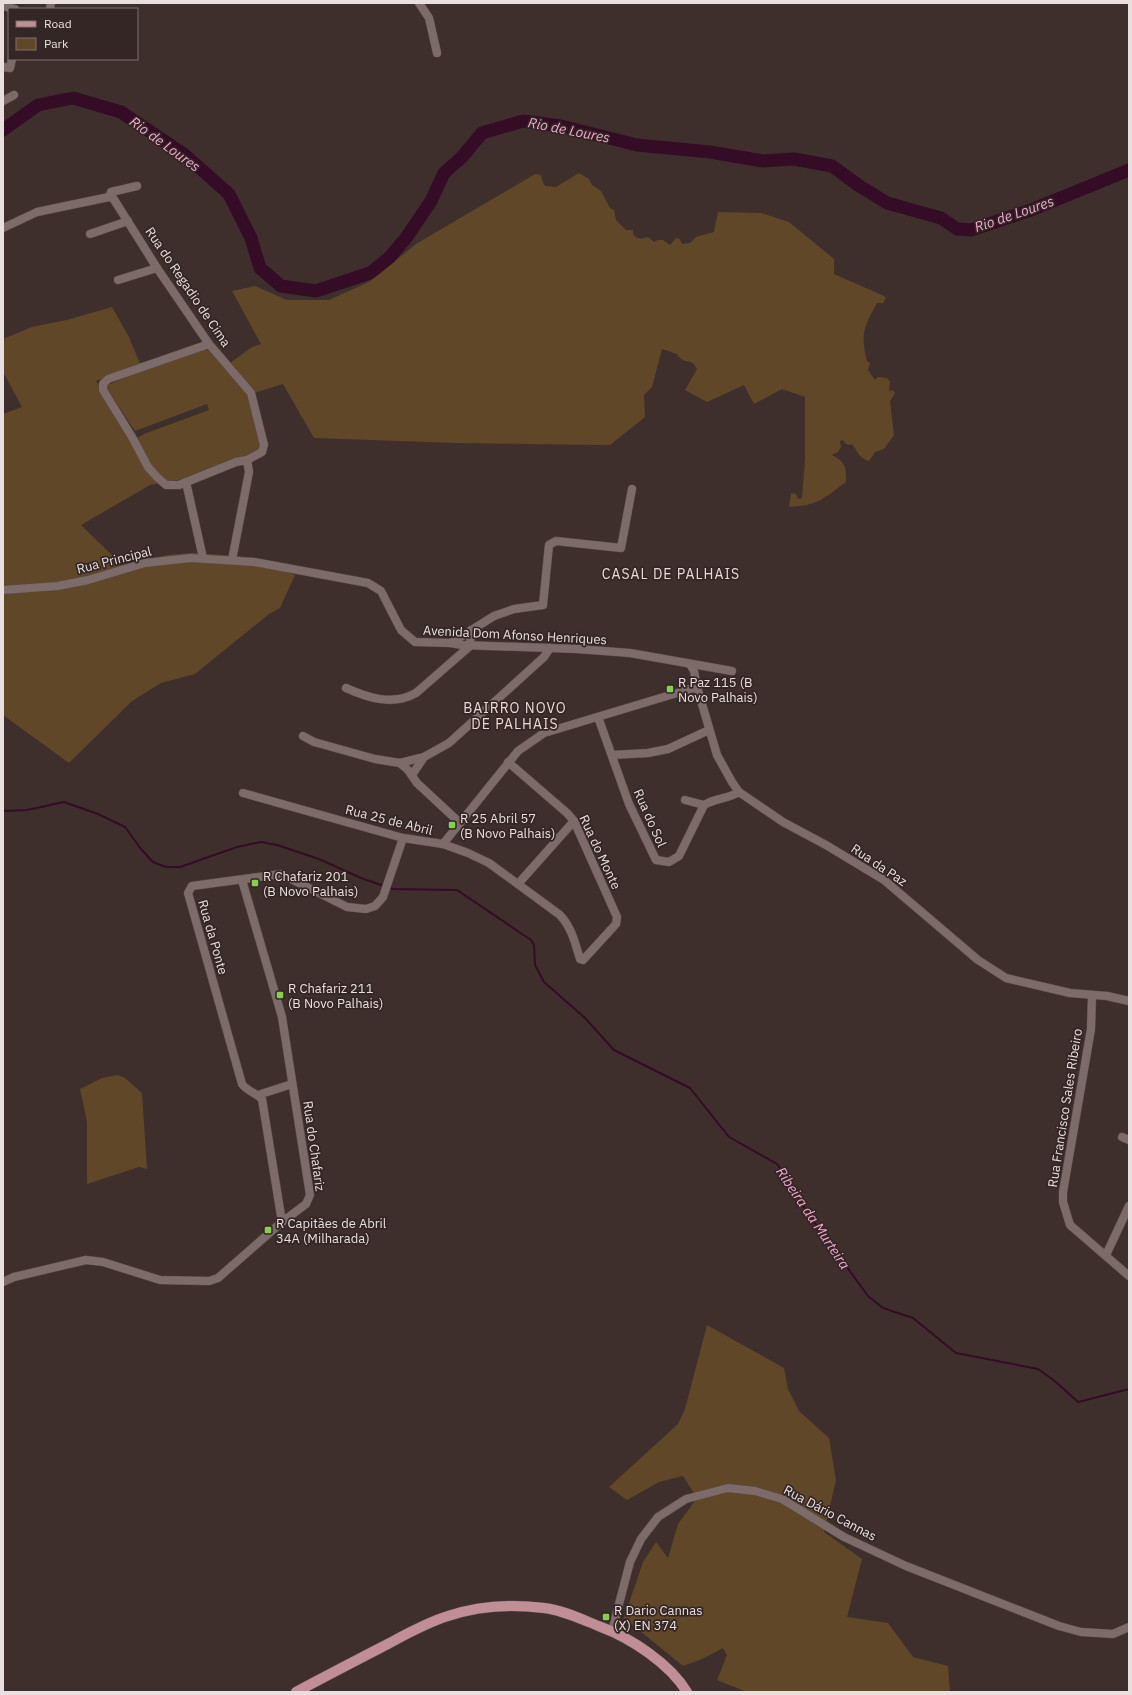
<svg xmlns="http://www.w3.org/2000/svg" width="1132" height="1695" font-family="'IBM Plex Sans',sans-serif">
<rect width="100%" height="100%" fill="#3e2f2d"/>
<g fill="#604728">
<path d="M579,173L589,179L592,185L601,191L610,208L614,210L616,220L626,230H633V234C638,240 641,239 648,237L654,242L658,240H663L670,245L676,238L680,239L682,244L690,243L696,237L714,232L718,212L761,213L789,222L834,259V274L884,296L886,298L883,303H877C864,327 860,334 867,361L870,363L868,370L875,380L878,377L887,378L890,382L889,391L893,390L895,393L890,401L894,435L884,449L875,452L869,461C860,459 857,451 852,444L850,445L846,444L843,440L840,441L841,447L838,452L832,455C846,463 846,466 846,482C823,499 819,505 789,507L791,493L796,494L798,499L802,498L805,459V397L782,389L754,404L744,385L707,402L685,390L697,369L693,363C686,360 681,362 677,354L662,349L652,387L644,395L645,417L610,445L456,443L314,438L283,384L254,393L263,444L257,453L189,478L150,485L81,525L122,565L168,555L191,553L238,556L295,575L280,608L269,614L195,674L161,683L132,701L69,763L3,715V414L22,407L3,372V339L32,327L67,320L112,307L129,337L141,366L96,381L132,441L144,434L209,410L207,404L135,431L105,386C126,378 191,347 210,350C216,351 225,359 230,363L252,347L261,344L232,291L255,286L287,300H329L369,282L416,244L535,174L541,175L542,180L545,186L556,187Z"/>
<path d="M118,1075L125,1078L142,1093L147,1169L139,1167L87,1184V1122L80,1089L102,1078Z"/>
<path d="M707,1325L784,1368L788,1389L799,1411L829,1438L836,1480L824,1532L862,1559L847,1617L888,1623L913,1657L948,1666L950,1692H747L717,1680L727,1655L723,1648L700,1660L683,1666L624,1618L643,1562L656,1542L668,1558L678,1524L697,1498L683,1476L659,1482L627,1500L609,1487L678,1424L685,1409Z"/>
</g>
<g fill="none" stroke-linecap="round" stroke-linejoin="round">
<g stroke="#340c25" stroke-width="2">
<path d="M3,811L27,810L64,802L98,814L125,827L141,849L153,862L166,867H180L237,847L261,842L277,845L319,859L361,878L384,886"/>
<path d="M388,887L393,889L457,890L531,940L534,945L535,965L544,982L585,1018L614,1050L690,1088L729,1137L777,1164L794,1188L806,1211L868,1296L883,1308L913,1318L956,1353L1038,1369L1056,1382L1078,1402L1129,1389"/>
</g>
<path stroke="#340c25" stroke-width="13" d="M3,130L38,105L73,98L121,112L185,155L229,194L251,238L260,268L281,286L316,291L370,273L389,258L406,238L431,201L444,173L462,157L482,133L523,121L561,126L637,145L710,152L763,161L794,159L832,166L858,185L887,203L941,218L957,229L971,230L1031,210L1129,170"/>
<defs>
<g id="minor">
<path d="M419,3L429,18L437,53"/>
<path d="M3,6L15,9"/>
<path d="M50,9L51,3"/>
<path d="M3,67L10,68L12,59"/>
<path d="M3,101L14,95"/>
<path d="M109,197L111,192L137,186"/>
<path d="M3,228L37,212L109,197L113,198L157,268L209,344L251,393L264,445L262,452L247,460L249,472L232,560"/>
<path d="M90,234L128,221"/>
<path d="M118,280L157,268"/>
<path d="M209,344L108,379L103,384V390L132,437L148,467L157,477L166,485H179L236,462L247,460"/>
<path d="M186,482L203,558"/>
<path d="M3,590L58,586L88,580L145,563L191,558L254,562L368,583L381,591L401,630L415,642L451,643L462,645L577,649L630,653L732,671"/>
<path d="M451,643L494,616L514,609L543,605L549,545L556,541L621,548L632,489"/>
<path d="M690,664L694,671L697,687L717,755L732,782L739,792L783,822L826,845L884,880L978,960L1006,978L1070,993L1107,996L1129,1001"/>
<path d="M346,688C368,698 393,706 416,693L470,646L471,630"/>
<path d="M598,717L629,804L656,860L669,862L679,856L704,805C715,798 728,799 739,792"/>
<path d="M303,736L314,742L375,759L400,763L424,757L449,743L544,657L550,648"/>
<path d="M612,755L648,753L668,749L709,730"/>
<path d="M400,763L408,770L417,783L460,823"/>
<path d="M412,775L424,757"/>
<path d="M243,793L403,838L443,844L468,853L489,863L560,915C572,928 575,943 580,959L583,960L616,924L617,917L574,821L567,813L508,762"/>
<path d="M685,800L704,805"/>
<path d="M443,844L518,751L544,733L697,687"/>
<path d="M518,884L574,821"/>
<path d="M1092,995L1091,1029L1063,1192V1202L1070,1225L1129,1276"/>
<path d="M258,1095L292,1084"/>
<path d="M1122,1137L1129,1140"/>
<path d="M282,1222L262,1099C256,1093 247,1091 242,1084L188,893L192,886L281,874L347,907L366,909L375,906L383,897L403,838"/>
<path d="M1106,1255L1129,1206"/>
<path d="M3,1282L14,1277L86,1260L103,1262L160,1280L209,1281L218,1278L282,1222L306,1204L310,1195L282,1017L242,880"/>
<path d="M612,1631L630,1562L641,1539L658,1517L686,1499L728,1488L755,1491L782,1499L844,1537L906,1566L1059,1626L1081,1632L1113,1634L1129,1627"/>
</g>
<path id="major" d="M296,1692C324,1677 353,1662 382,1647C403,1636 425,1623 448,1616C478,1606 512,1604 544,1608C563,1610 583,1620 601,1627C631,1638 670,1664 687,1692"/>
</defs>
<use href="#minor" stroke="#584b4a" stroke-width="9"/>
<use href="#major" stroke="#584b4a" stroke-width="11"/>
<use href="#minor" stroke="#7c6b69" stroke-width="8"/>
<use href="#major" stroke="#c28e96" stroke-width="10"/>
</g>
<g fill="#86cf4c" stroke="#342624" stroke-width="1.5">
<rect x="666" y="685" width="8" height="8" rx="2"/>
<rect x="448" y="821" width="8" height="8" rx="2"/>
<rect x="251" y="879" width="8" height="8" rx="2"/>
<rect x="276" y="991" width="8" height="8" rx="2"/>
<rect x="264" y="1226" width="8" height="8" rx="2"/>
<rect x="602" y="1613" width="8" height="8" rx="2"/>
</g>
<g text-anchor="middle" dominant-baseline="central" stroke-width="3.5" stroke-linejoin="round" paint-order="stroke">
<g font-size="13" fill="#e9dfde" stroke="#342624">
<text transform="translate(188 287) rotate(56)">Rua do Regadio de Cima</text>
<text transform="translate(114 560) rotate(-14)">Rua Principal</text>
<text transform="translate(515 635) rotate(3)">Avenida Dom Afonso Henriques</text>
<text transform="translate(650 818) rotate(66)">Rua do Sol</text>
<text transform="translate(389 820) rotate(14)">Rua 25 de Abril</text>
<text transform="translate(600 852) rotate(65)">Rua do Monte</text>
<text transform="translate(879 865) rotate(34)">Rua da Paz</text>
<text transform="translate(213 937) rotate(74)">Rua da Ponte</text>
<text transform="translate(1065 1108) rotate(-81)">Rua Francisco Sales Ribeiro</text>
<text transform="translate(314 1146) rotate(82)">Rua do Chafariz</text>
<text transform="translate(830 1513) rotate(28)">Rua Dário Cannas</text>
</g>
<g font-size="13" fill="#e9dfde" stroke="#342624" text-anchor="start">
<text x="678" y="682">R Paz 115 (B<tspan x="678" dy="15">Novo Palhais)</tspan></text>
<text x="460" y="818">R 25 Abril 57<tspan x="460" dy="15">(B Novo Palhais)</tspan></text>
<text x="263" y="876">R Chafariz 201<tspan x="263" dy="15">(B Novo Palhais)</tspan></text>
<text x="288" y="988">R Chafariz 211<tspan x="288" dy="15">(B Novo Palhais)</tspan></text>
<text x="276" y="1223">R Capitães de Abril<tspan x="276" dy="15">34A (Milharada)</tspan></text>
<text x="614" y="1610">R Dario Cannas<tspan x="614" dy="15">(X) EN 374</tspan></text>
</g>
<g font-size="14" font-style="italic" fill="#f3a8d1" stroke="#342624">
<text transform="translate(569 130) rotate(11)">Rio de Loures</text>
<text transform="translate(165 144) rotate(36)">Rio de Loures</text>
<text transform="translate(1014 214) rotate(-19)">Rio de Loures</text>
<text transform="translate(813 1218) rotate(56)">Ribeira da Murteira</text>
</g>
<g font-size="14" letter-spacing="1" fill="#ecd9d6" stroke="#342624">
<text x="671" y="574">CASAL DE PALHAIS</text>
<text x="515" y="708">BAIRRO NOVO<tspan x="515" dy="16">DE PALHAIS</tspan></text>
</g>
</g>
<rect width="1132" height="1695" fill="none" stroke="#e9dfde" stroke-width="8"/>
<rect x="8" y="8" width="130" height="52" fill="#342624" stroke="#7c706e"/>
<rect x="16" y="21" width="20" height="6" fill="#c28e96" stroke="#7c706e"/>
<text x="44" y="28" font-size="12" fill="#e9dfde">Road</text>
<rect x="16" y="38" width="20" height="12" fill="#604728" stroke="#7c706e"/>
<text x="44" y="48" font-size="12" fill="#e9dfde">Park</text>
</svg>
